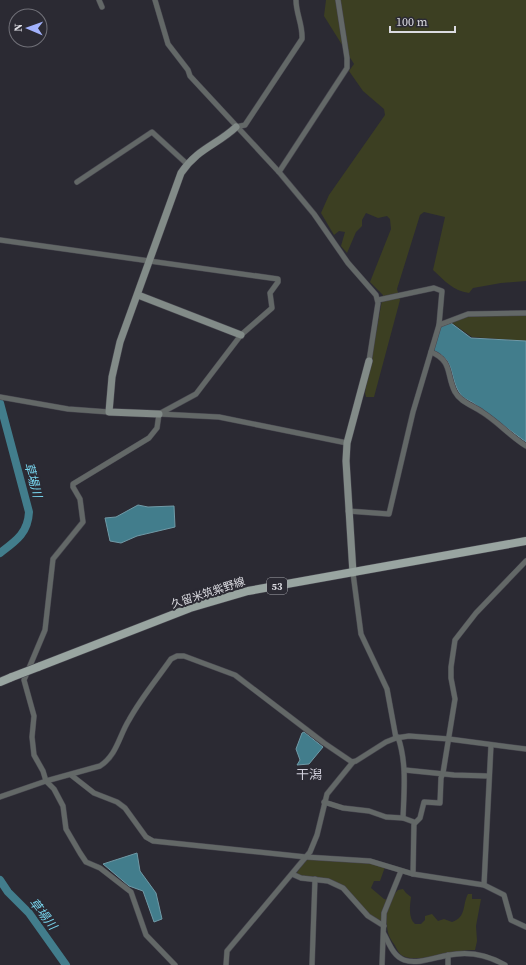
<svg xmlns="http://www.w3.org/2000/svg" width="526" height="965" font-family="'Source Serif 4','Noto Sans JP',serif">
<rect width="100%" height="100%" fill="#2b2a33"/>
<g fill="#3c3f22">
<path d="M326,0H526V281L501,283L473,288L469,293C453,291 444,280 433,270L445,217L424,212L420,215L397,289L400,300L374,397H366L365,393L383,295L370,282L391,229L390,219L387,216L378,218L366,213L362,220V226L356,232L347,253L341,246L345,232L339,231L334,235L321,213L329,195L385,115L384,109L363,91L349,71L354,64L324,16Z"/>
<path d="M465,315H526V341L472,337L452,323Z"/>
<path d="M307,858L364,862L385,867L380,881H374L371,888L384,899L388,900L398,890L403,889L406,893L411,897C410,905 408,918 415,924H421L425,920V916L432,914L438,921L444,919L452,922C467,917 462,905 468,894H472V899H481L476,926L477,941L475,950C456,949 418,964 403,956C399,954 397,949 394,944C389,937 387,932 387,924L370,915L344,886L328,879L301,876L296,874Z"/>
</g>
<g fill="#427d8c" stroke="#7099a6">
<path d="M451,323L471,338L526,341V442C509,430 493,417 476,405C472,401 465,400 461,395C448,378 457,359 433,351L440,327Z"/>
<path d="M138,505L148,507L174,506L175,527L137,536L121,543L110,541L105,518L116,517Z"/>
<path d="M304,732L323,747L309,764L297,765L300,760L296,749L302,733Z"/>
<path d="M137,853L140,871L156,893L162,919L154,922L143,891L129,886L103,864Z"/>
</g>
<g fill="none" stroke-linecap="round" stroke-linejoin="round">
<g stroke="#427d8c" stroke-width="8">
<path d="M0,403L29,512C28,533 16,541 0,553"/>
<path d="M0,880L8,892L29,913L66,965"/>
</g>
<defs>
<g id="street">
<path d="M99,0L102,7"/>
<path d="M155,0L168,44L188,70L190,76L279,172L314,214L348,263L376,295L378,303L369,361"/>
<path d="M236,127L245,125L302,39C303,25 296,14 296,0"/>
<path d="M279,172L347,68V58L338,0"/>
<path d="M77,182L152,132L187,164"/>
<path d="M0,240L278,279V282L270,293L272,308L241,335L196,394L159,414L157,428L149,438L73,484V487L80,499L83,522L53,559L45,630L24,680L34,716L32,737L34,755L43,771L46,781L54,789L63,806L66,829L80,853L86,862L100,868L131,892L146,935L175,965"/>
<path d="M439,325L468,314L526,313"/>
<path d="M431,352C453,361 446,375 455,392C460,402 474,406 482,412C498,422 510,436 526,446"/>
<path d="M0,397L68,409L109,412"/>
<path d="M159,414L219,417L347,443"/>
<path d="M348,511L389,514L413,412L439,325L442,291L434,288L378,300"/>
<path d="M353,573L361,634L387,689L396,738"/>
<path d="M398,737C407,763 404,791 403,818"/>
<path d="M405,770L454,775L488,776"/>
<path d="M71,775L94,793L117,802L125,808L146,837L153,841L306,857L370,861L413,874L484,885L504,895L511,920L526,927"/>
<path d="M0,797L46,781L100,766C117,755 119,736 129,720C141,698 157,679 171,659L177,656H184L235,675L324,743L352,762L356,761L386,742L396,738L409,736L449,739L526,749"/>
<path d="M324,802L343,808L369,811L386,817L403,818L414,822L413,874"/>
<path d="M415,823L420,818L424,802L440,803L441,778L443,773L455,699L451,678V667L455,640L476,613L526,561"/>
<path d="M292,874L301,878L328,881L343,888L368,916L384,926"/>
<path d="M484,885L491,745"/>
<path d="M384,934C389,943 393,956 404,960C417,965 436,957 449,955C469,951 488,955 505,965"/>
<path d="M226,965L227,951L310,852L317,835L327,794L353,762"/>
<path d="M312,965L315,879"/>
<path d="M382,965L384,913L401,871"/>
<path d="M448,965V955"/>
</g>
<g id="secondary">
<path d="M138,295L241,335"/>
<path d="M159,414L109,412L112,377L120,342L181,173C198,148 217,145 236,127"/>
<path d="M353,573L346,461L347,443L369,361"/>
</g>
<g id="primary">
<path d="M38,667L190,608L248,591L526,541"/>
<path d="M0,682L12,677"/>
</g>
</defs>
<use href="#street" stroke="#47464f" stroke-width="6"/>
<use href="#secondary" stroke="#47464f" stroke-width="8"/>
<use href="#primary" stroke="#47464f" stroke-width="9"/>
<use href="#street" stroke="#636867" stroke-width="5"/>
<use href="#secondary" stroke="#828b88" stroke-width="7"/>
<use href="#primary" stroke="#99a5a1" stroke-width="8"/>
<defs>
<path id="primary-bridge" d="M12,677L38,667"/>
</defs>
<use href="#primary-bridge" stroke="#47464f" stroke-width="9" stroke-linecap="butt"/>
<use href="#primary-bridge" stroke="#99a5a1" stroke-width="8"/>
</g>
<g text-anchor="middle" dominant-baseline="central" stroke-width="4" stroke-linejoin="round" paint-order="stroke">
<rect fill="#2b2a33" stroke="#a6a6ad" stroke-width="1" x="267" y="578" width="20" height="16" rx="3"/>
<g font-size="10" font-weight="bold" fill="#dbdbe1">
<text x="277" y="586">53</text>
</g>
<g font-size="11" fill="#dbdbe1" stroke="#2b2a33">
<text transform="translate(208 593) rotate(-18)">久留米筑紫野線</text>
</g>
<g font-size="12" font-style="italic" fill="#77d4ed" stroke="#2b2a33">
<text transform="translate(33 480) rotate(75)">草場川</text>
<text transform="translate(43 914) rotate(52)">草場川</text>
</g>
<g font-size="13" fill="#d0cfdb" stroke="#2b2a33">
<text x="309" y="774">干潟</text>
</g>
</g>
<g transform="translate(28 28) rotate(272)"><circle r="19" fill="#2b2a33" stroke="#717179"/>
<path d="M0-3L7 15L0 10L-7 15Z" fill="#a2b2fd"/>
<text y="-6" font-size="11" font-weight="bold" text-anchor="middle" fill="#dbdbe1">N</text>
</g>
<path d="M390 26v6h65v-6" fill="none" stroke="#dbdbe1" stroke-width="2"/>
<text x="396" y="26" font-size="12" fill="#dbdbe1" stroke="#2b2a33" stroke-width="3" paint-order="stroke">100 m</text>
</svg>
